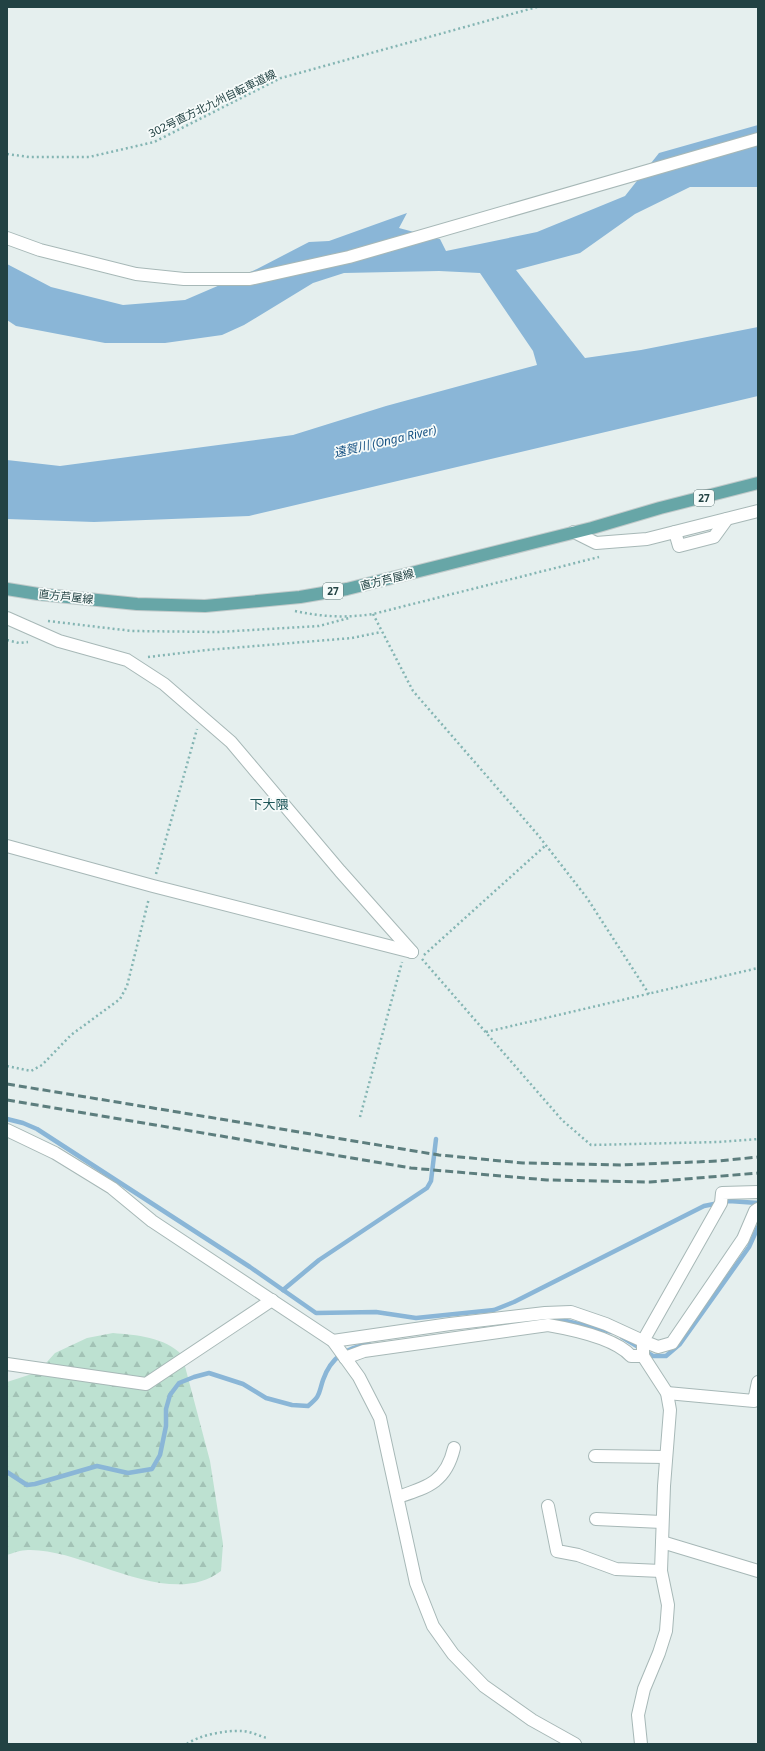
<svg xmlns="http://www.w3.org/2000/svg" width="765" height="1751" font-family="'Noto Sans','Noto Sans JP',sans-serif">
<defs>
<pattern id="forest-firs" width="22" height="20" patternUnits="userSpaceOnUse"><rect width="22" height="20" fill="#bde1d1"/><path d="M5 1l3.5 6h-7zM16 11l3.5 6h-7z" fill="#a2c2b5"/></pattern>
</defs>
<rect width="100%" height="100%" fill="#e5efee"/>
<path fill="url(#forest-firs)" d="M113,1333C136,1335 165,1337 182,1355L210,1461L223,1544L221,1571C169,1611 85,1548 28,1550C21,1550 13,1553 7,1555V1382L38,1372L55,1353L87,1338Z"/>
<path fill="#8ab6d7" d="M758,125V187H690L635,214L580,253L516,270L585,358L641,350L758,327V396L249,516L94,522L7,519V460L60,466L293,435L386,406L537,365L533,351L480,273L439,271L344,273L313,283L244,325L222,335L165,343H105L16,326L7,320V264L51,287L123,305L185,300L257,269L309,242L329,241L407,213L399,228L440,239L446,251L537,232L625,196L659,153Z"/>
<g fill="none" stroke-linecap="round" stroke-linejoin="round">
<g stroke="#8ab6d7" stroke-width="4.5">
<path d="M7,1119L23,1123L37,1129L250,1267L316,1313L376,1312L416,1318L494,1310L514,1302L704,1206L729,1201L758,1203"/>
<path d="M283,1290L319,1260L427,1188L431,1181L436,1139"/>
<path d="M554,1321H566L612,1332"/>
<path d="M622,1337L653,1356H666L680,1344L749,1247L758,1227"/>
<path d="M7,1472L27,1485L35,1484L97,1466L128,1473L152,1469L160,1455L166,1426V1409L170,1395L179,1383L194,1377L209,1373L243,1384L266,1398L292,1405L308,1406C321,1395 318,1395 323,1380C331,1357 346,1348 369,1344"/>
</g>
<defs>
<g id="minor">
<path d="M7,238L40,250L136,274L184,279H250L349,257L758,139"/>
<path d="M574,532L596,543L647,539L758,511"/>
<path d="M675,532L679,546L714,537L727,519"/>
<path d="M7,618L59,641L127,660L164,684L231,742L340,871L412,952"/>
<path d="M7,846L153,886L412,952"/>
<path d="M7,1130L55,1153L112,1188L152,1221L333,1341L359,1377L380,1418L416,1583L433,1626L453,1654L484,1686L532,1720L575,1744"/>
<path d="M758,1192L722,1193L721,1203L643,1341L658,1347L672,1343L743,1239L755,1211L758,1209"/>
<path d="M333,1341L450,1324L545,1313L571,1312L606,1324L643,1341V1356L667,1393L670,1410L664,1486L661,1571L668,1605L666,1631L659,1653L644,1689L638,1715L641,1744"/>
<path d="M345,1358L364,1351L548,1325C571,1329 615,1338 631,1356H643"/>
<path d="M7,1364L146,1384L272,1300"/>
<path d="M667,1393L754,1401L758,1382"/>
<path d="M595,1456L666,1457"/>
<path d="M398,1497C428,1487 446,1482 454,1448"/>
<path d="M548,1506L557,1551L578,1555L616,1569L661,1571"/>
<path d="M596,1519L662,1522"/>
<path d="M662,1542L758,1571"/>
</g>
<path id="major" d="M7,589L38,594L137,604L205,606L300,597L347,589L592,528L660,508L758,483"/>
</defs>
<use href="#minor" stroke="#a7b8b7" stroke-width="14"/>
<use href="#major" stroke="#c1caca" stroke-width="14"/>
<g stroke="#84b5b3" stroke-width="2.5" stroke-dasharray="2 3" stroke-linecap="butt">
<path d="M7,154L29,157H89L154,142L281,78L537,7"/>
<path d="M295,611C322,617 347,618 373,614L599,557"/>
<path d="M373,614L413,691L538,835L587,898L649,994"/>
<path d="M48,621L132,631L218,632L319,626L349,618"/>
<path d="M7,640L19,643L28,642"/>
<path d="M148,657L207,650L352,638L381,632"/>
<path d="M156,874L197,729"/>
<path d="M424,955L546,845"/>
<path d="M422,959L562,1120L591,1145L718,1142L758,1139"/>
<path d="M486,1032L758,968"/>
<path d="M7,1066L31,1071L42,1065L71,1035L120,999L127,986L149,898"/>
<path d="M360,1117L402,962"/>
<path d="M187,1744C199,1735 227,1730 242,1731C250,1731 259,1736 267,1738"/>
</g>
<use href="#minor" stroke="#fff" stroke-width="12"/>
<use href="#major" stroke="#67a6a7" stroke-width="12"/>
<g stroke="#5d7e7e" stroke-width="3" stroke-dasharray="8 4" stroke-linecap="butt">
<path d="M7,1084L439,1155L523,1163L620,1165L719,1161L758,1157"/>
<path d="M7,1100L411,1168L547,1180L650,1182L758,1173"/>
</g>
</g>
<g text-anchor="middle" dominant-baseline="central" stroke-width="3.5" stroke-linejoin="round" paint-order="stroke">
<g fill="#f6fbfa" stroke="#627a7a" stroke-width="1">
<rect x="694" y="490" width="20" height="16" rx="3"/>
<rect x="323" y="583" width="20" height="16" rx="3"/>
</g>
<g font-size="10" font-weight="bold" fill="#224243">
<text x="704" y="498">27</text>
<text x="333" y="591">27</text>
</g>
<g font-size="11" fill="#224243" stroke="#f6fbfa">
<text transform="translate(212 103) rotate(-26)">302号直方北九州自転車道線</text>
<text transform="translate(387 579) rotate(-14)">直方芦屋線</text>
<text transform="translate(66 596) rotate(6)">直方芦屋線</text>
</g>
<g font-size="12" font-style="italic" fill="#185384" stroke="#f6fbfa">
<text transform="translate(385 441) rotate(-13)">遠賀川 (Onga River)</text>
</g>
<g font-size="13" fill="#1c5557" stroke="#f6fbfa">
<text x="269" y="804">下大隈</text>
</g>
</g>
<rect width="765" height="1751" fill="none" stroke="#224243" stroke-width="16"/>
</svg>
